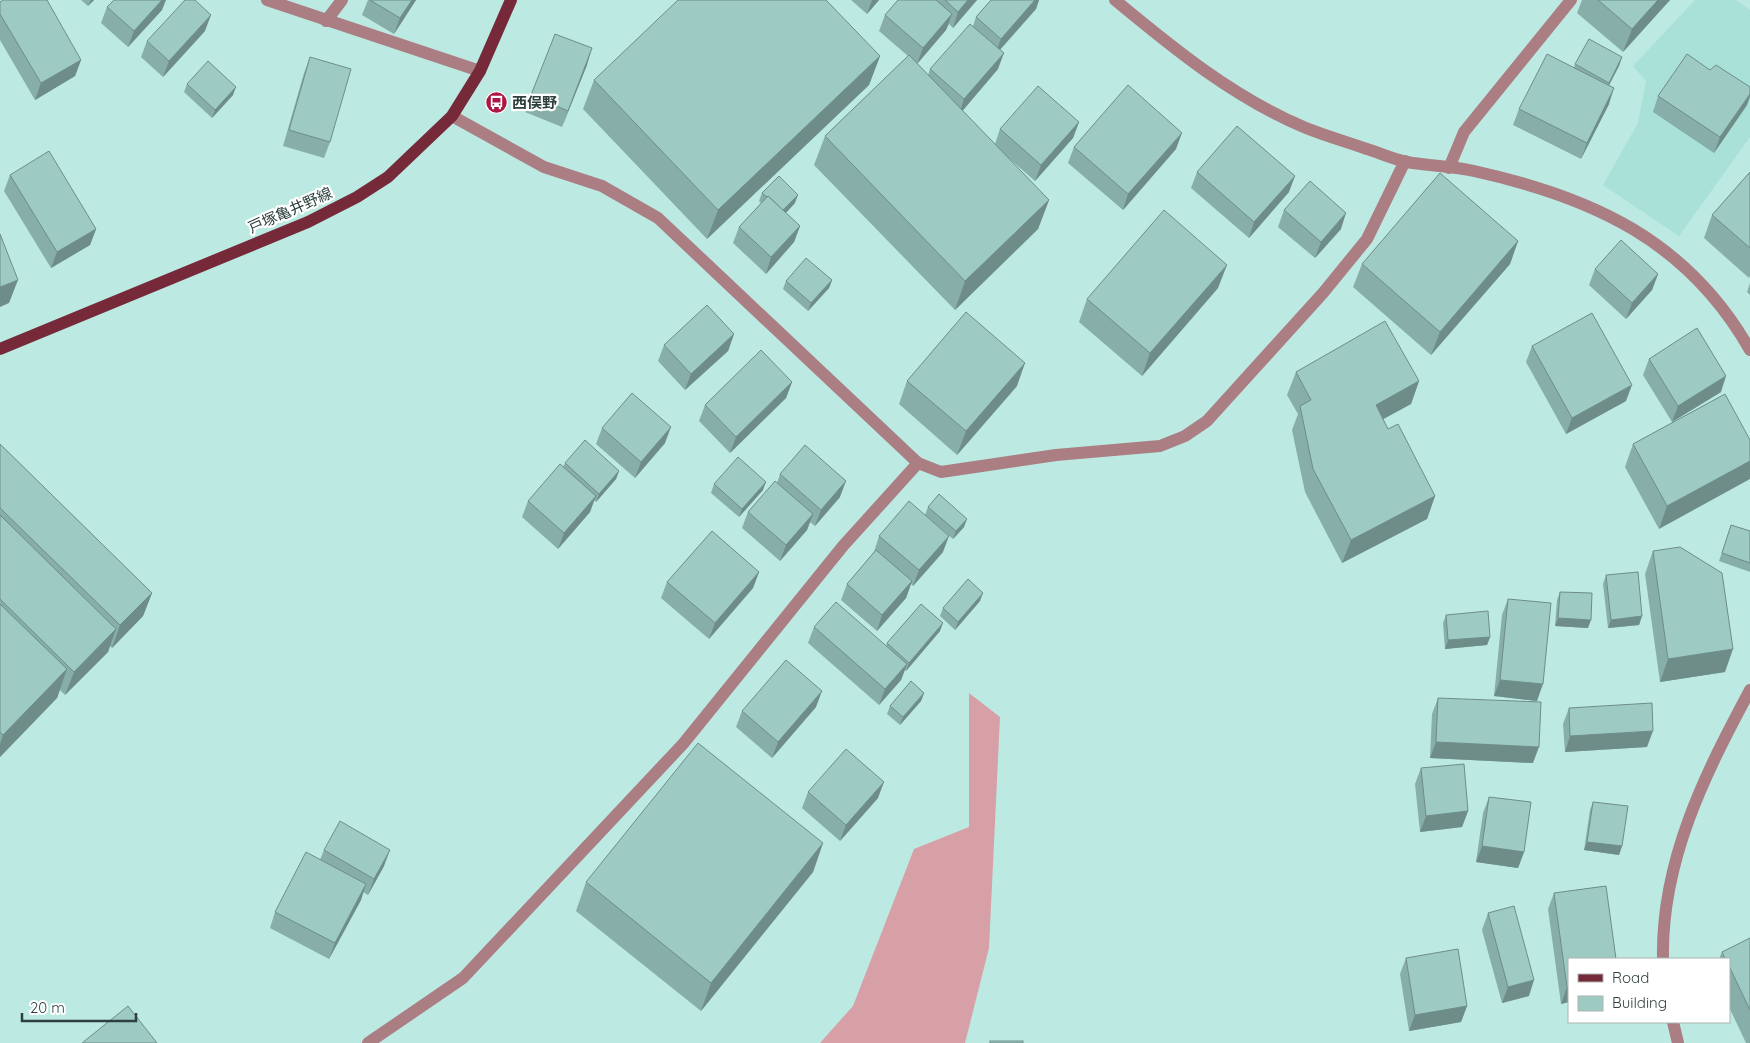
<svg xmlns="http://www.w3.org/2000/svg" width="1750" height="1043" font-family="Quicksand,'Noto Sans JP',sans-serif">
<rect width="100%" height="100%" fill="#bceae3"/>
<path fill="#a9e1d9" d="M1695,0H1736L1750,10V137L1679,236L1603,185L1638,123L1646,81L1633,66Z"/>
<path fill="#d6a0a6" d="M969,693L1000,717L989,948L965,1043H820L853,1006L914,849L969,827Z"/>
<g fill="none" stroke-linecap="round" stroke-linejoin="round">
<g stroke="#aa7e82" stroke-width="12">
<path d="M267,0L480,71"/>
<path d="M1115,0C1174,49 1234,98 1306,128C1326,136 1347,142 1367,149C1380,153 1393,159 1407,162C1429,166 1452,166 1474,171C1593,197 1688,241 1750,350"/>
<path d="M326,21L342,0"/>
<path d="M452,116L544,167L602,186L658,218L918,463"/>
<path d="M1449,168L1464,132L1571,0"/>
<path d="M1663,959C1661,861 1705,774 1750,690"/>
<path d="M1673,1022L1678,1043"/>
<path d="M368,1043L463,978L683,744L843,546L918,463L941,472L1056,455L1160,446L1185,436L1207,421L1323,293L1367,239L1405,161"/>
</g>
<path stroke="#762a39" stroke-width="12" d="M0,349L308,222L357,197L388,177L452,116L480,71L511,0"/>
</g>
<g fill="#87aea8">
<path d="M81,0H94L88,6Z"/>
<path d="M368,0H416L394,34L362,15Z"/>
<path d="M851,0H879L867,14Z"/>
<path d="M898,0H977L953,28L949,24L946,30L917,64L928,75L930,69L973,26L976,17L991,0H1039L1036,9L1000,50L998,69L962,111L995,144L1000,129L1079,122L1073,138L1035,181L1006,156L1049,200L1038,229L955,310L814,165L825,136L908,56L879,31L885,15Z"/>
<path d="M1582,0H1670L1623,52L1577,13Z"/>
<path d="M0,2L81,60L75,76L35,100L0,40Z"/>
<path d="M107,7L162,10L128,47L101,23Z"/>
<path d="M205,31L163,77L141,57L147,41Z"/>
<path d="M880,56L869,85L707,239L583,109L594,80Z"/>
<path d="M310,57L330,142L324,158L283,146L304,73Z"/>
<path d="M1622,57L1619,66L1609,85V104L1581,159L1513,125L1519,109L1574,67L1575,64Z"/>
<path d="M587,65L562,127L525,112L531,95Z"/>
<path d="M187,84L233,95L212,118L184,92Z"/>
<path d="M1658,96L1747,105L1714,153L1653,112Z"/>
<path d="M1074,147L1176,149L1123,210L1068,163Z"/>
<path d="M1197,172L1289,192L1249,238L1191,188Z"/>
<path d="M1750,172V276L1749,278L1704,238L1712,215Z"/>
<path d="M10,175L96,229L90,245L51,268L4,191Z"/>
<path d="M762,193L795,203L786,213L800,226L794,242L766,274L733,243L739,227L761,203L759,201Z"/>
<path d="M1284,210L1341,229L1315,258L1278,227Z"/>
<path d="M1518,241L1510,264L1431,355L1353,287L1362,264Z"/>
<path d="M1595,269L1658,274L1652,290L1626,319L1589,285Z"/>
<path d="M832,280L829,288L808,311L783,289L786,281Z"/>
<path d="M1750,283V295L1747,292Z"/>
<path d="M1218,288L1142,376L1079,322L1087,299Z"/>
<path d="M734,334L728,351L685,390L658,361L664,345Z"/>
<path d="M1532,346L1626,401L1566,434L1526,362Z"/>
<path d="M1649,359L1721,392L1672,422L1643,375Z"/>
<path d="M1296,372L1419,381L1411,404L1383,419L1388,429L1435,496L1427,519L1342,563L1305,492L1292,430L1298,414L1287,395Z"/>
<path d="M907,381L1017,386L957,455L899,404Z"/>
<path d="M792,382L786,398L730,453L699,421L705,405Z"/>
<path d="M1725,394L1659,529L1625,467L1633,444Z"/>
<path d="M602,428L665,443L635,478L596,444Z"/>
<path d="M0,444L152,593L143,616L112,648L110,646L108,652L65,695L60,690L57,698L0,757Z"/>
<path d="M565,463L619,471L616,479L596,502L594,500L590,512L558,549L522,517L528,501L563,467Z"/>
<path d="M780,474L840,497L815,526L810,522L807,530L780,561L742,528L748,512L777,483Z"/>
<path d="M714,484L763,490L739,517L711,493Z"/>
<path d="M928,507L964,527L953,539L925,515Z"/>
<path d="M1731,525L1750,531V572L1719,561Z"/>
<path d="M879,536L943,552L913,586L911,584L906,598L877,631L841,600L847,584L874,552Z"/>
<path d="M1653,551L1725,672L1660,682L1645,574Z"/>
<path d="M759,572L753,588L709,639L661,598L667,582Z"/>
<path d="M1606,575L1642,616L1639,625L1608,628L1603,584Z"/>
<path d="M1560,592L1588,628L1555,626L1557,600Z"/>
<path d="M1508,599L1537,701L1494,696L1502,615Z"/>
<path d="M980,601L955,630L940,616L943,608Z"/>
<path d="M1446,615L1490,637L1487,645L1445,649L1443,623Z"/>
<path d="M814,627L886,646L887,643L940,631L906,671L905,670L901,680L879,705L808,643Z"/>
<path d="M924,693L921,701L900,725L887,714L890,706Z"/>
<path d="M1438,698L1533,763L1430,758L1432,714Z"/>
<path d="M816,707L772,758L736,727L742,711Z"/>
<path d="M1569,708L1647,747L1565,752L1563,724Z"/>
<path d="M1421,768L1468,811L1462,827L1420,832L1415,784Z"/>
<path d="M808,792L878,798L840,841L802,808Z"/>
<path d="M1489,797L1524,852L1518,868L1476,862L1483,813Z"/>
<path d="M1593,802L1622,846L1619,855L1584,850L1590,810Z"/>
<path d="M823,843L813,872L701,1011L576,911L586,882Z"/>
<path d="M324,850L384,866L368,895L363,892L361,900L329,959L270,928L275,912L320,860Z"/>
<path d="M1606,886L1569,1002L1561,1004L1548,909L1554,893Z"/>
<path d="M1488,913L1529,996L1502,1003L1482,930Z"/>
<path d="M1750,938V1043H1746L1729,1007V959H1719L1722,952Z"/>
<path d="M1406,958L1467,1006L1461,1022L1409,1031L1400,974Z"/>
</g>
<g fill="#6e8d88">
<path d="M91,0H94L88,6Z"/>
<path d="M162,0H166L162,10L128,47L134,31Z"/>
<path d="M412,0H416L394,34L400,18Z"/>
<path d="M872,0H879L867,14Z"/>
<path d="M968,0H977L953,28L958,12Z"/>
<path d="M1035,0H1039L1036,9L995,55L1001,39Z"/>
<path d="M1658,0H1670L1623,52L1632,29Z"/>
<path d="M952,14L946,30L917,64L923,48Z"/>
<path d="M211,15L205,31L163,77L169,61Z"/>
<path d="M592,48L587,65L562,127L568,111Z"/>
<path d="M1004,53L998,69L959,115L964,99Z"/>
<path d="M880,56L869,85L707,239L718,210Z"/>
<path d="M1622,57L1619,66L1606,91L1609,83Z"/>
<path d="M81,60L75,76L35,100L41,83Z"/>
<path d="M236,87L233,95L212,118L215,110Z"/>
<path d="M1614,88L1609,104L1581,159L1587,143Z"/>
<path d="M1750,94V97L1747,105L1714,153L1720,137Z"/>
<path d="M1079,122L1073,138L1035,181L1041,165Z"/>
<path d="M1182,133L1176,149L1123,210L1128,194Z"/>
<path d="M1295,176L1289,192L1249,238L1254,222Z"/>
<path d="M798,195L795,203L779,220L782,212Z"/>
<path d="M1049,200L1038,229L955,310L965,281Z"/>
<path d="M1346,213L1341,229L1315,258L1321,242Z"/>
<path d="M800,226L794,242L766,274L771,257Z"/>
<path d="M96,229L90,245L51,268L57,252Z"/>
<path d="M1518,241L1510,264L1431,355L1440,332Z"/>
<path d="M1227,265L1218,288L1142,376L1150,353Z"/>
<path d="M1658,274L1652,290L1626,319L1632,303Z"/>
<path d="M18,280L9,303L0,307V287Z"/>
<path d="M832,280L829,288L808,311L811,303Z"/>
<path d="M734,334L728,351L685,390L691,374Z"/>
<path d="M1025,363L1017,386L957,455L966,431Z"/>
<path d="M1726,376L1721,392L1672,422L1678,406Z"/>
<path d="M1419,381L1411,404L1367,428L1376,405Z"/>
<path d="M792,382L786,398L730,453L736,437Z"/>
<path d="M1632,385L1626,401L1566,434L1572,418Z"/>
<path d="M671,427L665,443L635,478L641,462Z"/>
<path d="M1750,461V479L1659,529L1667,506Z"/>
<path d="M619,471L616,479L596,502L599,494Z"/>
<path d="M846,481L840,497L815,526L821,510Z"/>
<path d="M766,482L763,490L739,517L742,509Z"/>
<path d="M596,496L590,512L558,549L564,533Z"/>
<path d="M1435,496L1427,519L1342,563L1351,540Z"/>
<path d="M813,514L807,530L780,561L786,545Z"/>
<path d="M967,519L964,527L953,539L956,531Z"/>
<path d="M949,536L943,552L913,586L919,570Z"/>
<path d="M759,572L753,588L709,639L715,623Z"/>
<path d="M912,581L906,598L877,631L882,615Z"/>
<path d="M152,593L143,616L112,648L120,625Z"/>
<path d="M983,593L980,601L955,630L958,622Z"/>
<path d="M1642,616L1639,625L1608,628L1611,620Z"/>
<path d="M1558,618L1591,620L1588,628L1555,626Z"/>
<path d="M943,623L940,631L906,671L909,663Z"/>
<path d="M116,629L108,652L65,695L74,672Z"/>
<path d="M1490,637L1487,645L1445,649L1448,640Z"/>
<path d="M1733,649L1725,672L1660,682L1668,659Z"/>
<path d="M907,664L901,680L879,705L885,689Z"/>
<path d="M67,669L57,698L0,757V744L3,735Z"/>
<path d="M1500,680L1543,684L1537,701L1494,696Z"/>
<path d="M822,691L816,707L772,758L778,742Z"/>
<path d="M924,693L921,701L900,725L903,717Z"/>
<path d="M1653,731L1647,747L1565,752L1570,736Z"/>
<path d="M1436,742L1539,747L1533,763L1430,758Z"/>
<path d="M884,782L878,798L840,841L846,825Z"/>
<path d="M1468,811L1462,827L1420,832L1426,816Z"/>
<path d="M1587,842L1622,846L1619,855L1584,850Z"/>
<path d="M823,843L813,872L701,1011L711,983Z"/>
<path d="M1482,846L1524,852L1518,868L1476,862Z"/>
<path d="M390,850L384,866L368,895L374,879Z"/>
<path d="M366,884L361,900L329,959L335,943Z"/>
<path d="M1534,980L1529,996L1502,1003L1508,987Z"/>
<path d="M1567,987H1569V1002L1561,1004Z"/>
<path d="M1467,1006L1461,1022L1409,1031L1415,1015Z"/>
</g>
<g fill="#9dcac3" stroke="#6e8d88">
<path d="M3,0H47L81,60L41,83L0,14V2Z"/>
<path d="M114,0H162L134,31L107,7Z"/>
<path d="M185,0H195L211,15L169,61L147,41Z"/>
<path d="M370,0H412L400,18Z"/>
<path d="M678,0H826L880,56L718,210L594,80Z"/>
<path d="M898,0H936L952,14L923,48L885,15Z"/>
<path d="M945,0H968L958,12Z"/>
<path d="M991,0H1035L1001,39L976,17Z"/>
<path d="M1598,0H1658L1632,29Z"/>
<path d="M970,24L1004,53L964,99L930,69Z"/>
<path d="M555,34L592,48L568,111L531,95Z"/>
<path d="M1589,39L1622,57L1609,83L1575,64Z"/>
<path d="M1547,54L1614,88L1587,143L1519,109Z"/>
<path d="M1687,54L1710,70L1716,65L1750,87V94L1720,137L1658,96Z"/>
<path d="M909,55L1049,200L965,281L825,136Z"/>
<path d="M310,57L351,69L330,142L289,130Z"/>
<path d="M208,61L236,87L215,110L187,84Z"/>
<path d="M1128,85L1182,133L1128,194L1074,147Z"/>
<path d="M1038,86L1079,122L1041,165L1000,129Z"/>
<path d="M1237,126L1295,176L1254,222L1197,172Z"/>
<path d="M49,151L96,229L57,252L10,175Z"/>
<path d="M1750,172V248L1712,215Z"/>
<path d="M1440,173L1518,241L1440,332L1362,264Z"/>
<path d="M779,176L798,195L783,210L768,196L767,197L762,193Z"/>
<path d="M1310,181L1346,213L1321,242L1284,210Z"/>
<path d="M768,196L800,226L771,257L739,227Z"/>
<path d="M1164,210L1227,265L1150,353L1087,299Z"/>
<path d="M0,234L18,280L0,287Z"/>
<path d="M1621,240L1658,274L1632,303L1595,269Z"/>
<path d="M806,258L832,280L811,303L786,281Z"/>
<path d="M707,305L734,334L691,374L664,345Z"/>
<path d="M966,312L1025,363L966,431L907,381Z"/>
<path d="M1592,313L1632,385L1572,418L1532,346Z"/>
<path d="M1385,321L1419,381L1376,405L1388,429L1398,424L1435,496L1351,540L1313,469L1300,406L1311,400L1296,372Z"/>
<path d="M1697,328L1726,376L1678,406L1649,359Z"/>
<path d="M761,350L792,382L736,437L705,405Z"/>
<path d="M632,393L671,427L641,462L602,428Z"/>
<path d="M1725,394L1750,440V461L1667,506L1633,444Z"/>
<path d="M585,440L619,471L599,494L565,463Z"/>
<path d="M0,444L152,593L120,625L0,508Z"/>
<path d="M805,445L846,481L821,510L780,474Z"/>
<path d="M738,457L766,482L742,509L714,484Z"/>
<path d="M560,464L596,496L564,533L528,501Z"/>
<path d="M775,481L813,514L786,545L748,512Z"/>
<path d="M939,494L967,519L956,531L928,507Z"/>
<path d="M909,501L949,536L919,570L879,536Z"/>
<path d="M0,515L116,629L74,672L0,599Z"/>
<path d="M1731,525L1750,531V563L1722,553Z"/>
<path d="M712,531L759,572L715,623L667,582Z"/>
<path d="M1680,547L1722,573L1733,649L1668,659L1653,551Z"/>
<path d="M876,550L912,581L882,615L847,584Z"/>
<path d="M1638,572L1642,616L1611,620L1606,575Z"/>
<path d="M968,579L983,593L958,622L943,608Z"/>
<path d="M1560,592L1592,593L1591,620L1558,618Z"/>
<path d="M1508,599L1551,603L1543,684L1500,680Z"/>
<path d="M836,602L907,664L885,689L814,627Z"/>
<path d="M0,604L67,669L3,735L0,732Z"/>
<path d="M921,604L943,623L909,663L887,643Z"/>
<path d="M1488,611L1490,637L1448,640L1446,615Z"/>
<path d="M786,660L822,691L778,742L742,711Z"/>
<path d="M911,681L924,693L903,717L890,706Z"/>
<path d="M1438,698L1541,702L1539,747L1436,742Z"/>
<path d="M1652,703L1653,731L1570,736L1569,708Z"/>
<path d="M698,743L823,843L711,983L586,882Z"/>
<path d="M846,749L884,782L846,825L808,792Z"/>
<path d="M1464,764L1468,811L1426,816L1421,768Z"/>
<path d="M1489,797L1531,802L1524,852L1482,846Z"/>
<path d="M1593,802L1628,806L1622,846L1587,842Z"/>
<path d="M340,821L390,850L374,879L324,850Z"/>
<path d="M306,852L366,884L335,943L275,912Z"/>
<path d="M1606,886L1616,959H1569V987H1567L1554,893Z"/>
<path d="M1514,906L1534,980L1508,987L1488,913Z"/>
<path d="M1750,938V1010L1729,966V959H1725L1722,952Z"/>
<path d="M1458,949L1467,1006L1415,1015L1406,958Z"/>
<path d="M128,1006L157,1043H82Z"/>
<rect x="990" y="1041" width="33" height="2"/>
</g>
<defs>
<symbol id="bus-disc" viewBox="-11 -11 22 22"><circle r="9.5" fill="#ab1643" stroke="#fff"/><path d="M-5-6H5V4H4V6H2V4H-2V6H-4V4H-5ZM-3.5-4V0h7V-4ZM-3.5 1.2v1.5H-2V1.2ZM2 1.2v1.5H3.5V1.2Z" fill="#fff"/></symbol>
</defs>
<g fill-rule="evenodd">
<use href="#bus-disc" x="484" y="90" width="25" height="25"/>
</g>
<g text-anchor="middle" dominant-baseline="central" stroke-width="4.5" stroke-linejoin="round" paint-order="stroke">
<g font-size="15" font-weight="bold" fill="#2d403d" stroke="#fff" text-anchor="start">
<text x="512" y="102">西俣野</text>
</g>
<g font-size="15" fill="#2d403d" stroke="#fff">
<text transform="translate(290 210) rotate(-24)">戸塚亀井野線</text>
</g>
</g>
<rect x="1568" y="958" width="162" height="65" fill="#ffffff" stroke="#abb3b1"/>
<rect x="1578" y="974" width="25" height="8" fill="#762a39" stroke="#abb3b1"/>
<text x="1612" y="983" font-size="15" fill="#2d403d">Road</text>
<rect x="1578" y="996" width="25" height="15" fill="#9dcac3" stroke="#abb3b1"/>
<text x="1612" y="1008" font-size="15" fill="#2d403d">Building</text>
<path d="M22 1013v8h114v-8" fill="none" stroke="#2d403d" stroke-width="2.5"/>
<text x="30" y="1013" font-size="15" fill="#2d403d" stroke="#ffffff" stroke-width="4" paint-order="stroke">20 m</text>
</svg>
